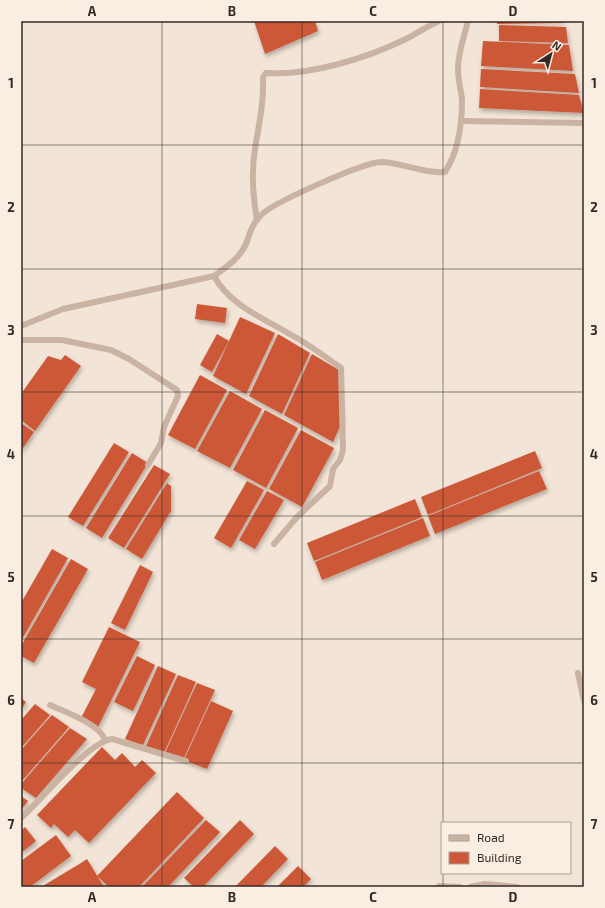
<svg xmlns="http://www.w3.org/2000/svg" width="605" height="908" font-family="'Exo 2',sans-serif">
<defs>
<filter id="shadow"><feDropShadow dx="1.5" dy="3" stdDeviation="2" flood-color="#0004"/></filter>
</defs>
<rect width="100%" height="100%" fill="#f2e4d6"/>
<g fill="#cd5839" filter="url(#shadow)">
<path d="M254,21H315L318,31L265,54Z"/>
<path d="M497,21H563V23L497,24Z"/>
<path d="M499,25L566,27L568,43L499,41Z"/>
<path d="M483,41L569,45L573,71L481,66Z"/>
<path d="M481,69L575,74L579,93L480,87Z"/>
<path d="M480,89L579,95L584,113L479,108Z"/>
<path d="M197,304L227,308L225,323L195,319Z"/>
<path d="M240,317L275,333L246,394L213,376Z"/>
<path d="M217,334L229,341L212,372L200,365Z"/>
<path d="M278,334L310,353L282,414L249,396Z"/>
<path d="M312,354L339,370L342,422L333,442L284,415Z"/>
<path d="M65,355L81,366L35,431L21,420V394L48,356L61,360Z"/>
<path d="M200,375L227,390L195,449L168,435Z"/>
<path d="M230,391L262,409L230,468L197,451Z"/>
<path d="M265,410L298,428L266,488L233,470Z"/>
<path d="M21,423L34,432L21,451Z"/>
<path d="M301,430L334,448L302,507L269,489Z"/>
<path d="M114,443L129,452L83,526L68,517Z"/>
<path d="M535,451L542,468L428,515L421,497Z"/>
<path d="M132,453L148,463L102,538L86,528Z"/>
<path d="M154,465L170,474L124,548L108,538Z"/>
<path d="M539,471L547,489L435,534L428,516Z"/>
<path d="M247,481L264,490L231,548L214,538Z"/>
<path d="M167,483L171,486V511L142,559L126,549Z"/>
<path d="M267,491L284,500L255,549L239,540Z"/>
<path d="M415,499L422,517L314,561L307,543Z"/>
<path d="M423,518L430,536L322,580L315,562Z"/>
<path d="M52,549L68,558L21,641V603Z"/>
<path d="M71,559L88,569L34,663L21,656V646Z"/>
<path d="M140,565L153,572L125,630L111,623Z"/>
<path d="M109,627L140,642L98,727L81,718L96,689L82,682Z"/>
<path d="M137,656L155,665L133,711L114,702Z"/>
<path d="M158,666L176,674L143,745L125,739Z"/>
<path d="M178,675L196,682L164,753L146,746Z"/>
<path d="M197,683L215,690L183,760L165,753Z"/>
<path d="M21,698L26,702L21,710Z"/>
<path d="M211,701L233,711L207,769L184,760Z"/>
<path d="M35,704L50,715L21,748V720Z"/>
<path d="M52,715L69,727L21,782V750Z"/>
<path d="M70,728L87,739L36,798L21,788V784Z"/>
<path d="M102,747L115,760L122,753L135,767L142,760L156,773L89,843L75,830L68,837L54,824L51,828L37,815Z"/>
<path d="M177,792L204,818L139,887H109L97,876Z"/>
<path d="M21,796L28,801L21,810Z"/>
<path d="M206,820L220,832L168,887H142Z"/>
<path d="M240,820L254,834L203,887H194L184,878Z"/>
<path d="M25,827L36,841L21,853V831Z"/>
<path d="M56,835L71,856L30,887H21V861Z"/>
<path d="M275,846L288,859L261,887H235Z"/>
<path d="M87,859L104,887H41L81,863Z"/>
<path d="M298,866L311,879L303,887H277Z"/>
</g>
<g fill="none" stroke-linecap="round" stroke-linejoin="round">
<g stroke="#cab3a2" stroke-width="6">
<path d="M461,121L584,123"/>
<path d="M257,220C253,197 251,172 255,149C259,124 264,103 263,77L266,73C310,76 367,58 406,39C417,33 428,26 439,21"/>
<path d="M214,276C230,306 267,320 295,337C311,346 326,357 341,368L343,450L340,460L333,469L330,486L297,517L274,544"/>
<path d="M21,326L63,309L214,276C225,268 240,258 246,244C250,233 252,224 261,215C274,202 364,162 382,162C404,163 424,174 445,172C458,152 462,123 462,100C461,90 458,80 458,69C458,53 464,37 468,21"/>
<path d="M21,340H62L111,350L129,359L177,390L178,396L164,427L161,443L148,465"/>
<path d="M578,673L584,701"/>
<path d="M50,705C65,712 100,724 105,740"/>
<path d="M21,818C41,800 88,742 112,739L186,761"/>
<path d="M439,886L460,887"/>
<path d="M470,887L485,884L517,887"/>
</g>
</g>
<path fill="none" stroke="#342925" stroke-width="1" stroke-opacity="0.55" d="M162,21V887M302,21V887M443,21V823M21,145H584M21,269H584M21,392H584M21,516H584M21,639H584M21,763H584M443,873V887"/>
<rect width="605" height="908" fill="none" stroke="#faeee2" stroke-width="44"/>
<rect x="441" y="822" width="130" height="52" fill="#faeee2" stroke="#ab9f96"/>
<rect x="449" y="835" width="20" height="6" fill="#cab3a2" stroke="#ab9f96"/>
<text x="477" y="842" font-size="12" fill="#342925">Road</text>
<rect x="449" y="852" width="20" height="12" fill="#cd5839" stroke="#ab9f96"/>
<text x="477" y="862" font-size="12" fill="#342925">Building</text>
<g transform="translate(551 54) rotate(36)" stroke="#faeee2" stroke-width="3" paint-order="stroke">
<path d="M0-3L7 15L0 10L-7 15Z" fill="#342925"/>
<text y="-6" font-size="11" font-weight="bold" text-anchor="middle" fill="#342925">N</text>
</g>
<rect x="22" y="22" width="561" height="864" fill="none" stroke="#342925" stroke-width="1.5"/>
<g font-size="13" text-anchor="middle" font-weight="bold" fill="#342925">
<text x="92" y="16">A</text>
<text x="232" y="16">B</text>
<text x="373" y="16">C</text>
<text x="513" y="16">D</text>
<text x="11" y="88">1</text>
<text x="594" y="88">1</text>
<text x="11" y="212">2</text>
<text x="594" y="212">2</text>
<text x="11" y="335">3</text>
<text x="594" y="335">3</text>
<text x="11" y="459">4</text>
<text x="594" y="459">4</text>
<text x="11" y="582">5</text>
<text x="594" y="582">5</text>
<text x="11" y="705">6</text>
<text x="594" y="705">6</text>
<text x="11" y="829">7</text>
<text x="594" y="829">7</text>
<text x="92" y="902">A</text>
<text x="232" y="902">B</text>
<text x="373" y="902">C</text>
<text x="513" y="902">D</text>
</g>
</svg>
